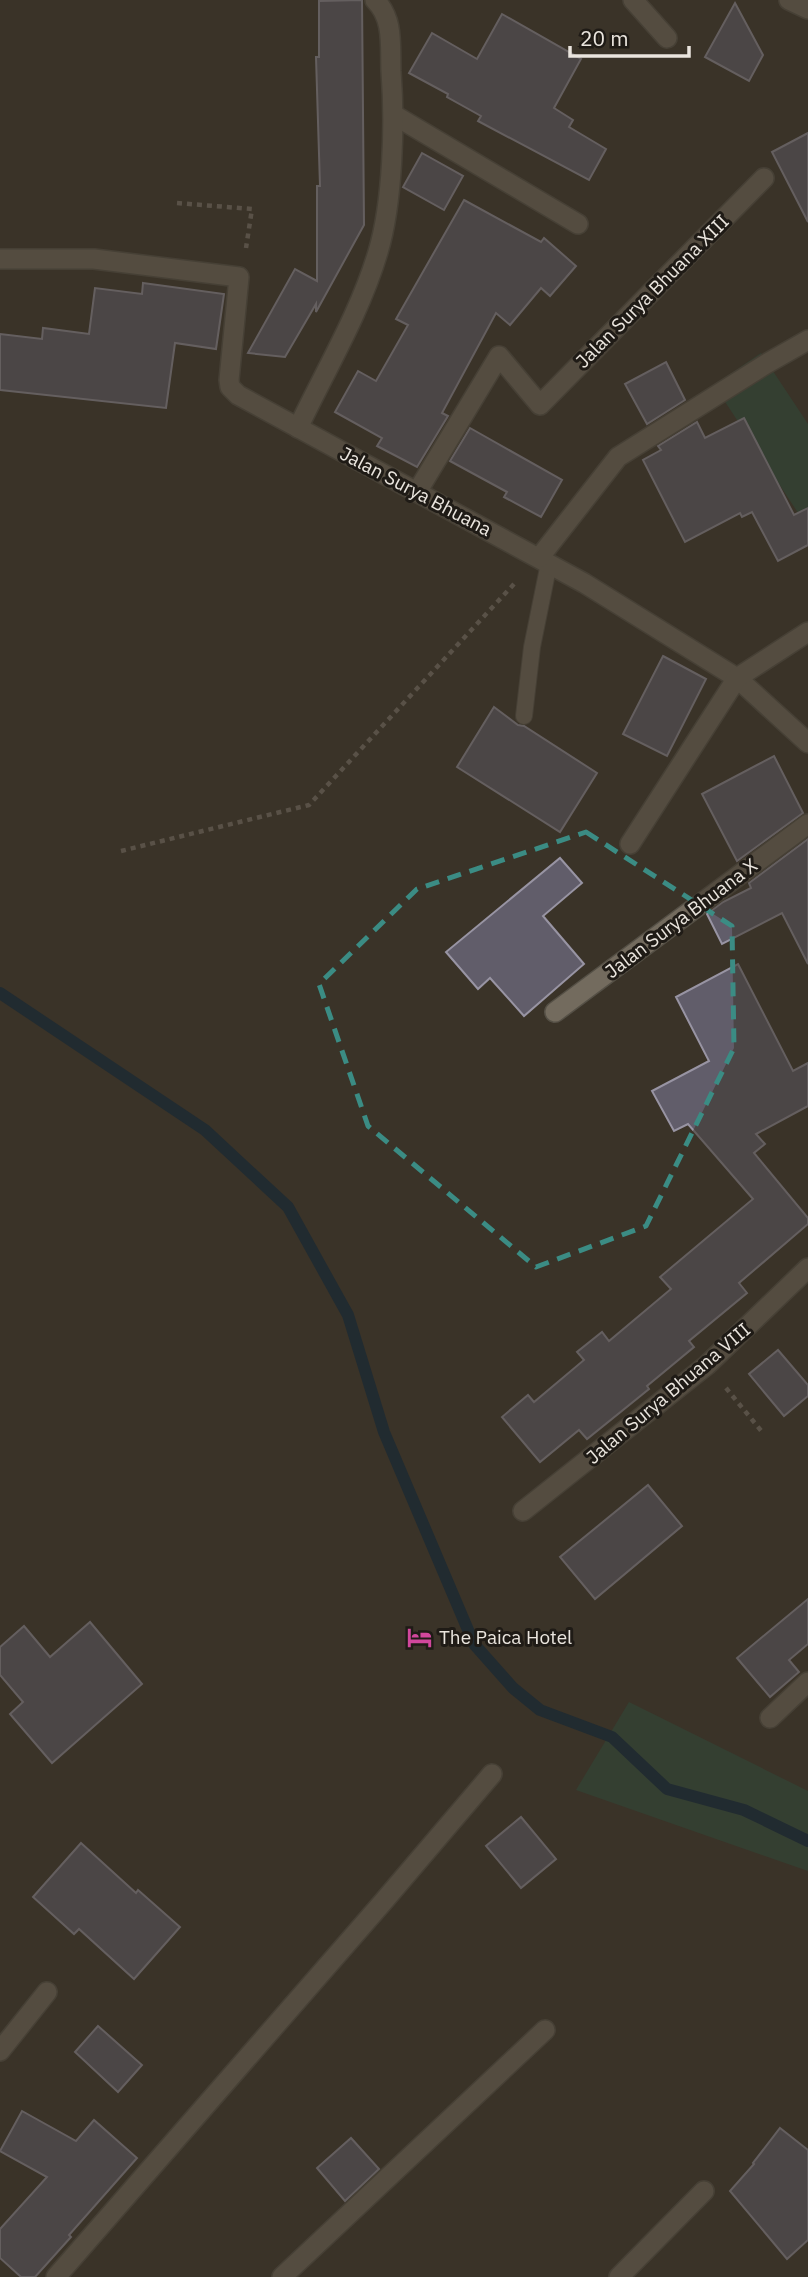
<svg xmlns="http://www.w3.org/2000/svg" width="808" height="2277" font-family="'IBM Plex Sans',sans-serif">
<rect width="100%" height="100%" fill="#3a3328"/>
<g fill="#2d4e3d">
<path d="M761,353L808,424V528L714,385Z"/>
<path d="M629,1702L808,1791V1871L576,1790Z"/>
</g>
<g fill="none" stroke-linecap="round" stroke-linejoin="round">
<path stroke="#04223a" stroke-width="12" d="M0,993L205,1130L288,1207L348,1315L384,1432L474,1644L513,1688L540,1710L612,1737L667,1789L744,1810L808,1841"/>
</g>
<g fill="#615d6a" stroke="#9894a3" stroke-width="2">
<path d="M362,0L364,225L316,312V304L285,357L248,353L295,269L317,281V186H320L316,57H319V1Z"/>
<path d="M735,3L763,55L749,81L705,57Z"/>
<path d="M502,14L581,59L554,108L573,120L569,127L606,149L589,180L478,121L481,116L447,97L448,94L409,73L432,33L477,59Z"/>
<path d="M808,133V222L772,152Z"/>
<path d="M422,153L463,176L444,210L403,187Z"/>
<path d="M464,200L541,242L544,238L576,266L550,296L541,288L510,325L496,313L442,413L448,416L417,467L377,446L382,438L335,412L358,371L376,381L408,325L396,319Z"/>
<path d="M143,283L224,294L216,349L175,343L166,408L0,390V334L42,339L43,328L89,334L95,288L142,294Z"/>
<path d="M666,362L685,400L647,424L625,384Z"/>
<path d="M744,418L794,515L808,508V545L778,561L752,512L742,517L740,513L685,542L643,460L661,450L658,446L697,422L705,438Z"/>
<path d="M470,428L562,480L541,517L504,497L507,492L450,461Z"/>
<path d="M663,656L706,679L667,756L623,734Z"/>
<path d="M494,707L518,725L524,726L597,773L560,832L457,767Z"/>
<path d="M774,756L803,813L737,861L702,794Z"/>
<path d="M808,839V964L782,913L722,944L707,914L723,902L751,888L749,883Z"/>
<path d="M560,858L582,883L543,916L584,964L524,1016L490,978L478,989L446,952Z"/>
<path d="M738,964L793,1071L808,1063V1106L756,1134L765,1144L754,1153L808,1218V1224L739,1283L747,1293L689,1341L694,1347L647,1386L649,1389L587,1439L579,1430L540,1462L502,1417L528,1395L534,1402L584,1360L577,1352L602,1332L609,1341L671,1289L660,1277L753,1199L688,1124L674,1131L652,1091L709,1061L676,997Z"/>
<path d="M778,1350L808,1385V1396L784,1416L749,1374Z"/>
<path d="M648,1485L682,1526L595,1599L560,1557Z"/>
<path d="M808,1599V1644L789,1660L799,1672L770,1697L737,1658Z"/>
<path d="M90,1622L142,1684L52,1763L10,1714L23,1702L0,1675V1647L24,1626L50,1657Z"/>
<path d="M521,1817L556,1859L521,1888L486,1846Z"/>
<path d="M81,1843L136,1893L138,1890L180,1927L134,1979L79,1929L74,1934L33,1897Z"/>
<path d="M98,2026L142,2065L118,2092L75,2052Z"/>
<path d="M22,2111L76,2141L94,2120L137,2158L69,2235L71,2237L35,2277H21L0,2258V2229L47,2177L0,2151Z"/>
<path d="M780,2128L808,2150V2240L787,2259L730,2191L754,2164L753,2163Z"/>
<path d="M351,2138L379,2169L345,2201L317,2168Z"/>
</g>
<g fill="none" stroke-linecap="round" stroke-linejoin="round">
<defs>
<path id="service" d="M524,716L532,647L549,563"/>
<g id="minor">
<path d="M633,0L667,38"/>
<path d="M789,0L808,9"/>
<path d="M394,115L578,224"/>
<path d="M0,259H94L239,277L229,380L230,387L238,395L584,583L737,678L808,743"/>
<path d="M298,428C325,371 360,313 378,252C393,202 395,123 391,71C390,45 394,19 375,0"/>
<path d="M417,492L499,356L540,405L764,178"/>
<path d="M539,558L618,457L766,364L808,340"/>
<path d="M630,844L737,678L808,632"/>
<path d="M555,1012L808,824"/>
<path d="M523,1511L707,1365L808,1268"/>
<path d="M770,1718L808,1682"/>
<path d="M0,2051L47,1992"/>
<path d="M56,2277L383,1902L492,1774"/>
<path d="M282,2277L545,2030"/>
<path d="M619,2277L704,2191"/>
</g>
</defs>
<use href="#service" stroke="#555046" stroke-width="18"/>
<use href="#minor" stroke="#555046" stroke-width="22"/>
<g stroke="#7e776e" stroke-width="4.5" stroke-dasharray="5 5" stroke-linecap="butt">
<path d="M177,203L252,209L246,248"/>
<path d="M121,851L309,805L514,584"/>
<path d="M726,1388L763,1433"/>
</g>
<use href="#service" stroke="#736b5e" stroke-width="16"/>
<use href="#minor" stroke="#736b5e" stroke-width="19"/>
</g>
<path d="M0 0H808V2277H0ZM586,832L732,926L734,1048L646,1226L536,1267L368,1126L319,984L417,889Z" fill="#3a3328" fill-opacity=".55" fill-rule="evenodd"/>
<path fill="none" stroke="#3b8c84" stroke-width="5" stroke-dasharray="14 9" stroke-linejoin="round" d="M586,832L732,926L734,1048L646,1226L536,1267L368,1126L319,984L417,889Z"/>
<defs>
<symbol id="hotel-bare" viewBox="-9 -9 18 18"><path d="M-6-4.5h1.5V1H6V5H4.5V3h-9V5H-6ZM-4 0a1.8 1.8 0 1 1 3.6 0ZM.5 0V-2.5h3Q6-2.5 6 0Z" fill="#d1479c" stroke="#1f1b16" stroke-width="2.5" paint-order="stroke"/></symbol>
</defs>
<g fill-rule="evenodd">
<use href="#hotel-bare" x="402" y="1620" width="35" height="35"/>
</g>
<g text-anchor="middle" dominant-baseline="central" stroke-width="6" stroke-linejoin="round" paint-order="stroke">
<g font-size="19" fill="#eae5de" stroke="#1f1b16">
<text transform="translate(652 291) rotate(-45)">Jalan Surya Bhuana XIII</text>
<text transform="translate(416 491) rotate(28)">Jalan Surya Bhuana</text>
<text transform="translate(681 918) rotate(-37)">Jalan Surya Bhuana X</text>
<text transform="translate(668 1393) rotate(-40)">Jalan Surya Bhuana VIII</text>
</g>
<g font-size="19" fill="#eae5de" stroke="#1f1b16" text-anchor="start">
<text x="439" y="1637">The Paica Hotel</text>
</g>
</g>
<path d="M570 46v10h119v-10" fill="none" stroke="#eae5de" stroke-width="3.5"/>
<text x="580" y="46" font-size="21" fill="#eae5de" stroke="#1f1b16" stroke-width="5" paint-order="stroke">20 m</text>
</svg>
